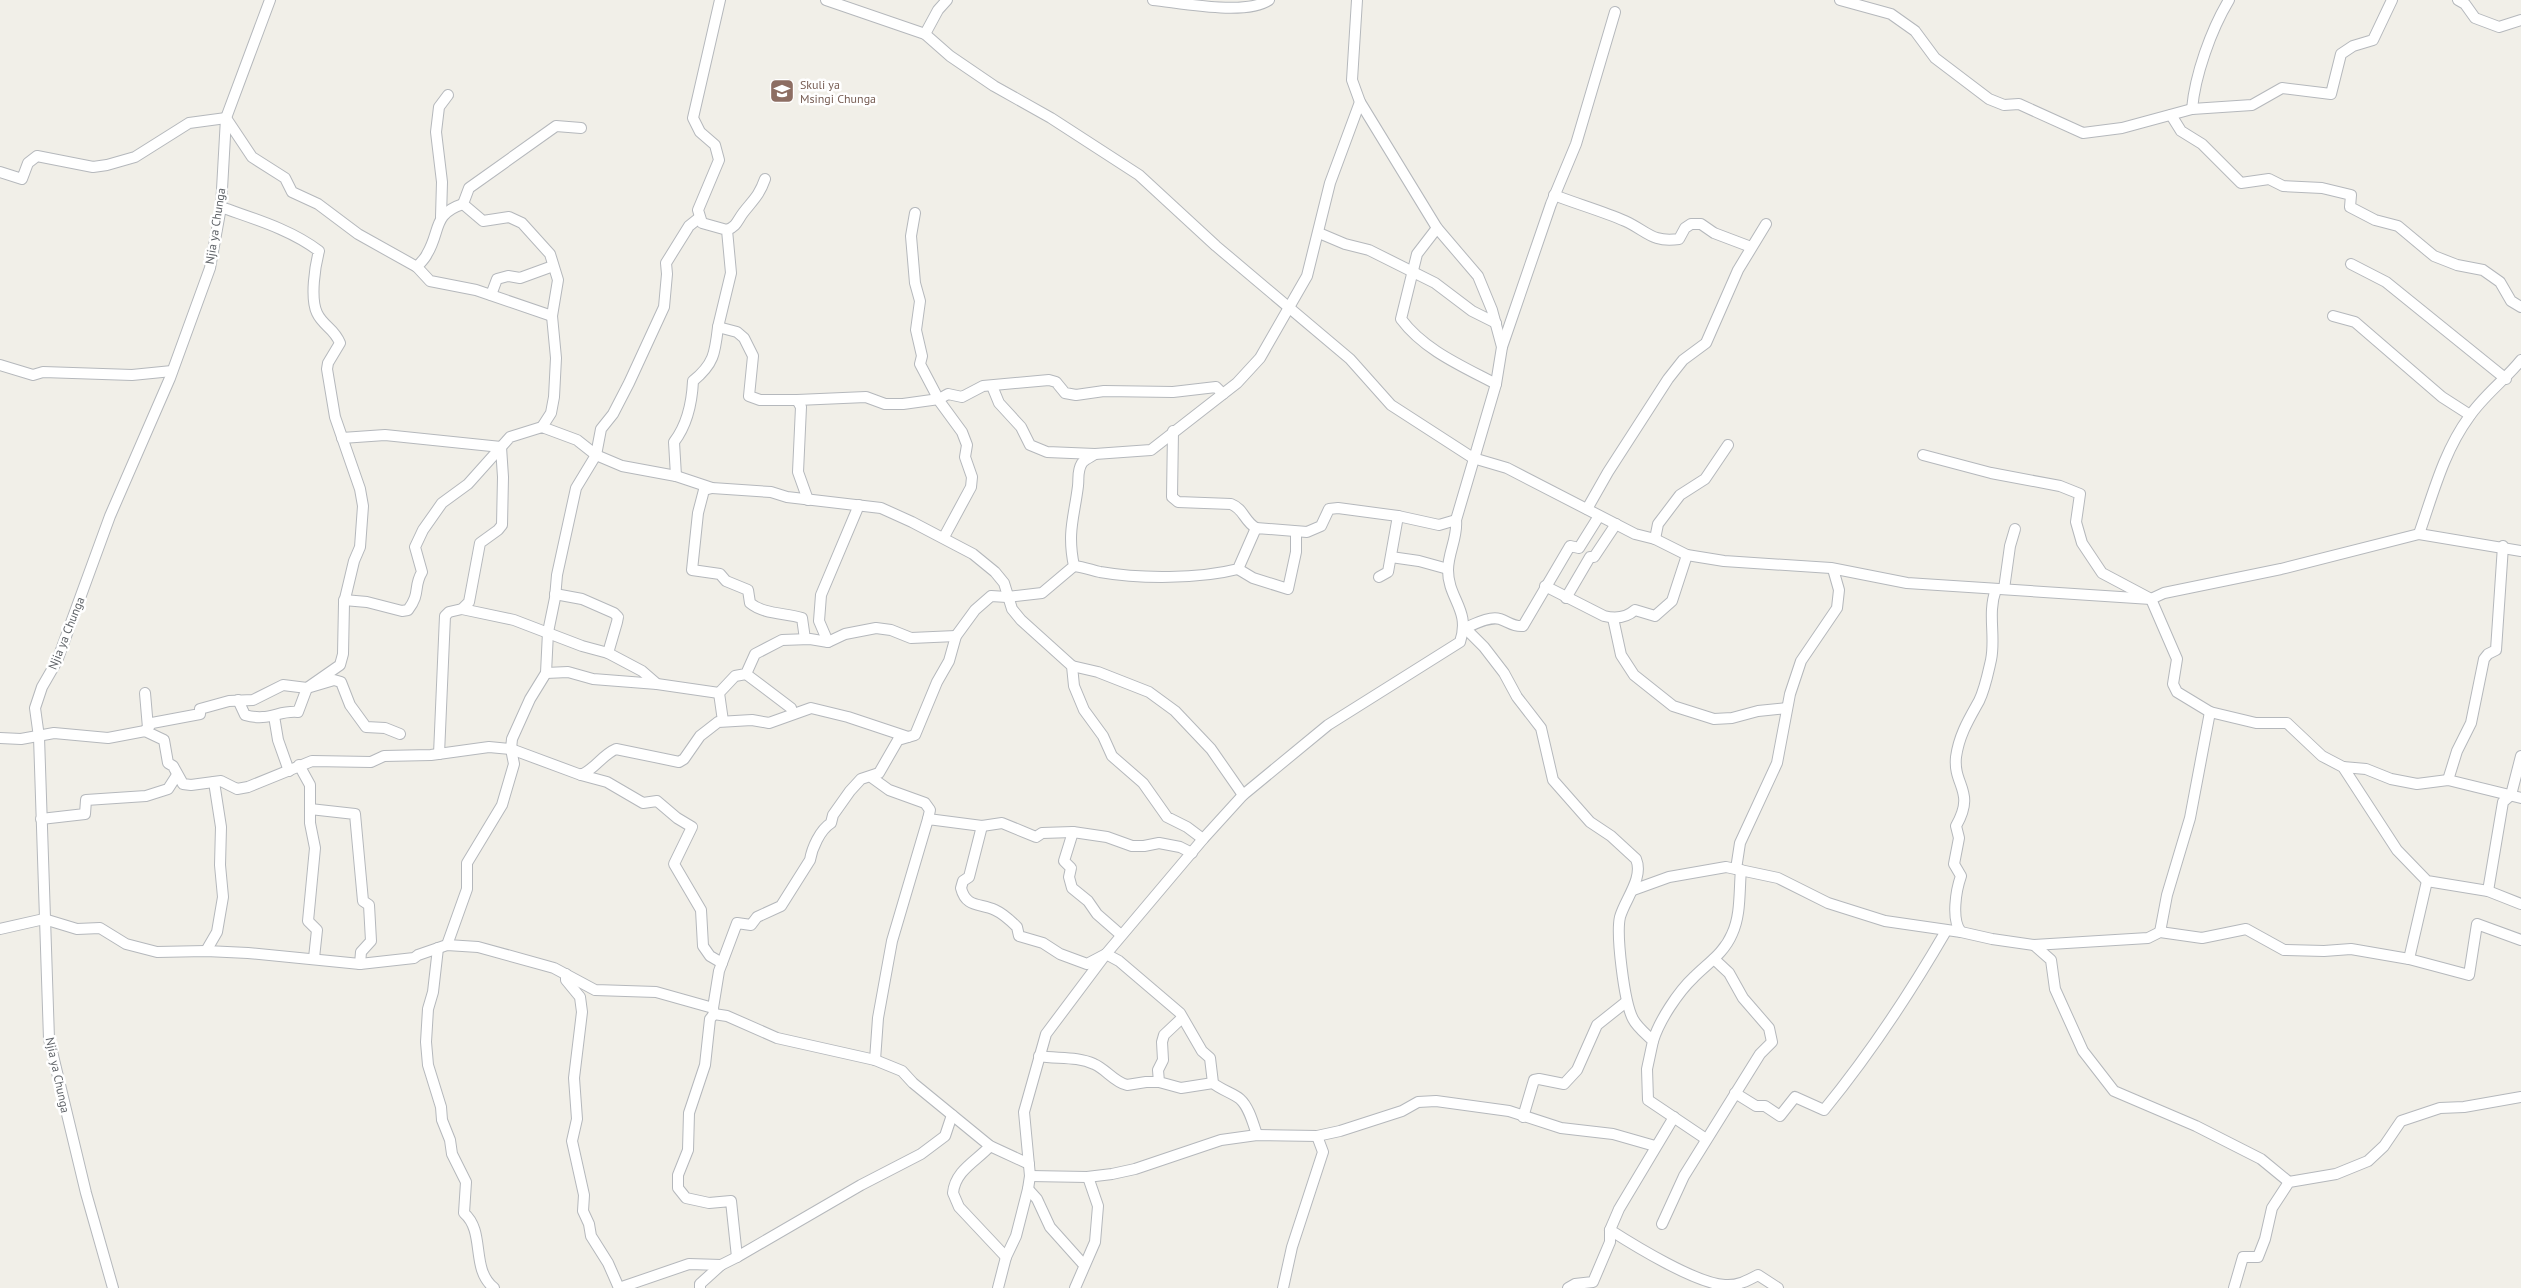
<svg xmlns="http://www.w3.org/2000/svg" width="2521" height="1288" font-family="'PT Sans',sans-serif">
<rect width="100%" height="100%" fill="#f1efe8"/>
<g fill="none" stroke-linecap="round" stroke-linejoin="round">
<defs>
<g id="minor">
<path d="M720,0L693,118L700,132L715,145L719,160L698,210L702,223L727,230L731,273L718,327L737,332L744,338L753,356L749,396L760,400H797L801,407L798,472L808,500"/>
<path d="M826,0L925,34L950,56L994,86L1051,118L1139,175L1216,246L1350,359L1391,405L1473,458L1507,468L1635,534L1655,539L1687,555L1724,561L1831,568L1907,583L2151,599L2164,593L2281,569L2419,534L2521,551"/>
<path d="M1153,0C1182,3 1246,16 1269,0"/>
<path d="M1840,0L1891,14L1915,31L1935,58L1989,99L2004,105L2019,104L2083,133L2122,128L2192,109L2252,105L2282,88L2331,94L2341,54L2353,46L2373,40L2392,0"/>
<path d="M2458,0L2465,4L2475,18L2499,27L2521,20"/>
<path d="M925,34L938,10L947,0"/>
<path d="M2192,109C2195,75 2211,30 2229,0"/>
<path d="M2171,115L2181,131L2202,144L2241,183L2269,179L2283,186L2322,188L2351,195L2350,207L2375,220L2398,226L2434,256L2457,265L2483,270L2500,282L2511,301L2521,307"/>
<path d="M0,172L22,179L28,163L37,156L93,167L107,165L135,157L189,123L226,118L252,157L285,178L292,192L318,204L358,234L417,267"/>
<path d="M1554,195C1577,204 1602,211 1625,221C1647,231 1652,243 1679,239L1685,228L1691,224H1701L1714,233L1751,247"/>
<path d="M463,204C432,214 441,231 427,254C425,259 420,263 417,267L430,281L476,290L552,316"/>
<path d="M221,207C254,219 290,229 319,251C315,266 310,298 317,313C323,326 334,328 340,343L328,363L327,369L335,417L360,489L363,506L360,547L354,561L344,603L343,654L340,665L307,688L298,712C278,710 269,722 245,715L238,700"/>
<path d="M915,213L911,236L915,283L920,301L916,330L922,356L920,364L940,402L962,432L967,445L965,457L972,477L971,487L944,537"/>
<path d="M441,217L442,182L436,132L439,107L448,95"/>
<path d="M1437,228L1417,254L1401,319C1424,350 1462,366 1496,384"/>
<path d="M727,230C737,226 737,221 743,213C753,200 759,196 765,179"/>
<path d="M1319,233L1345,244L1369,250L1435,283L1472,311L1496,323"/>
<path d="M2351,264L2386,282L2506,379"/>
<path d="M491,295L497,279L508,276L520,278L553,266"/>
<path d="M2333,316L2355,322L2442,397L2470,415"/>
<path d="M1502,347L1551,204L1576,144L1615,12"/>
<path d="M0,365L33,375L43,372L132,375L172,371"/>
<path d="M992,386L999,403L1021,427L1030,445L1047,452L1095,454L1151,450L1237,383L1260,358L1307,276L1330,183L1360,102"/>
<path d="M797,400L866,397L885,404H903L939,399L948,394L962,397L983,386L1049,380L1056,382L1065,393L1076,395L1104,391L1173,392L1216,387L1223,394"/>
<path d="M542,427L551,413L554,397L556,358L552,316L558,280L550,254L522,223L509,217L483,221L463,204L469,188L556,126L581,128"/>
<path d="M1173,431L1172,497L1178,502L1231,504C1244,509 1244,521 1256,528"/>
<path d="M342,438L385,435L501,447L503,477L502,525L498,530L480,543L469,602L462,609L449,612L445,616L439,754"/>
<path d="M1923,455L1991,473L2060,486L2080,494L2076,522L2082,543L2102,573L2151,599L2177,659L2173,684L2177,692L2210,712L2256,723H2287L2322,756L2343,767L2397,850L2427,881L2488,891L2521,904"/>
<path d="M676,476L674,442C687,425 692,402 693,381C714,364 715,353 718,327"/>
<path d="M712,488L704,490L698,513L692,570L720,574L726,581L748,590L750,603C763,614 785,613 802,618L805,639"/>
<path d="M1587,509L1608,472L1668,379L1683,360L1706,343L1738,270L1766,224"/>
<path d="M2419,534C2433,494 2444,451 2469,417C2483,396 2505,380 2521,360"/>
<path d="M1655,539L1658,524L1680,495L1705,479L1728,445"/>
<path d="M1391,557L1419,561L1448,569"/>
<path d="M1074,566C1084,567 1091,570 1100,572C1140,579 1199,579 1238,569L1256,528L1307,532L1321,526L1329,509L1338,508L1398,516L1439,525L1456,520"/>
<path d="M1238,569L1253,578L1288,589L1296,552V532"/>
<path d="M1379,577L1388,572L1398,516"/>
<path d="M1545,586L1604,616C1616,619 1626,618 1635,610L1655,616L1672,601L1687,555"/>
<path d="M2004,589L2010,546L2015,529"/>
<path d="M555,594L582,599L614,613L618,617L617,622L608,653L642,671L657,684L719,693"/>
<path d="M1566,598L1590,557H1594L1616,524"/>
<path d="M344,600L367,602L402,611L408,610C421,593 413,587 422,572L415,547L423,530L442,503L468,484L510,437L542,427L577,440L596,455L622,466L676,476L712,488L771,492L787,497L881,508L912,522L973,554L995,572L1004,583L1012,609L1021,620L1072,666L1074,686L1084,710L1103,736L1112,756L1143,783L1167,817L1187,827L1203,839"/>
<path d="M462,609L514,620L582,646L608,653"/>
<path d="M1613,618L1621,655L1634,675L1673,706L1714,719L1732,718L1758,711L1787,708"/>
<path d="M1465,628L1484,647L1504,673L1517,697L1541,728L1553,780L1590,822L1611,836L1636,859C1644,878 1625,899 1620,917C1616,934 1624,1002 1633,1019C1637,1027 1647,1035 1653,1041L1647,1069L1648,1100L1706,1139"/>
<path d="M1465,628C1475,624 1489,616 1500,619C1509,622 1513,627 1523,626L1570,546L1579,548L1599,516"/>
<path d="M828,642L819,621L821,595L859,505"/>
<path d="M1072,666L1098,672L1149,692L1175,711L1211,749L1243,795"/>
<path d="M546,673L568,672L593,679L657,684"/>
<path d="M746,674L791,708L793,714"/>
<path d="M145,693L148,728"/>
<path d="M274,716L278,740L289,771"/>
<path d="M723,721L719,693L735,676L746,674L755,654L782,640L810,639L828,642L845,634L876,628L891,630L911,638L956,636"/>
<path d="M145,731L152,723L200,714V709L229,701L253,700L283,685L307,688L334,680L341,682L350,705L366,727L385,728L400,734"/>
<path d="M0,738L21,739L54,733L108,738L145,731L164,740L168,763L173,766L183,784L191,785L221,781L237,789L248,787L312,761L371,762L384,756L431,755L489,747L511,749L512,739L530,699L546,673L548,632L555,598L557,575L576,488L596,455L601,429L613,414L629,383L664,307L667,274L666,263L689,226L699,218"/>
<path d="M511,749L581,775C595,769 602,755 616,749L679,762L684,759L700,736L718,722L752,720L769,723L811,708L848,717L908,737"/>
<path d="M299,765L310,785V823L315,848L308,921L317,930L314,958"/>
<path d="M2343,767L2366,769L2391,779L2417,784L2448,780L2521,798"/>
<path d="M581,775L607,782L643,803L657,801L677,818L692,827L674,864L701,910L703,946L710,956L722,963"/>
<path d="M871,777L889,790L925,803L930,810L928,819"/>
<path d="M2448,780L2457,751L2471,723L2484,659L2488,654L2496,650L2503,546"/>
<path d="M310,809L355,814L363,901L369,905L371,941L361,952L360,964"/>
<path d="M41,819L85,814L86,800L146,796L168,789L177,775"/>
<path d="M982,826L969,877L963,881L961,888C966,908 980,903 995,910C1004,914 1011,921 1017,927L1019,936L1043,943L1060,954L1087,964L1106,954L1119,961L1180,1013L1202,1051L1210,1058L1213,1083C1221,1090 1233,1093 1240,1099C1249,1107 1253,1123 1257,1135"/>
<path d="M1736,869L1740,843L1777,763L1790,694L1801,661L1837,608L1839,590L1833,569"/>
<path d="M1633,890L1669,877L1726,867L1778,878L1828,903L1885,921L1961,932L1992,939L2034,945L2148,938L2160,932L2202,938L2246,929L2284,950L2324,951L2351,949L2409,959L2469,975L2477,924L2521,940"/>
<path d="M2488,891L2503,802L2511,795L2521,756"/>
<path d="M0,929L44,919L77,929L100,928L126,944L157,952L206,951L248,953L360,964L414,958L418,955L447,945L478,947L554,968L595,990L656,992L713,1008L714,1014L727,1016L777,1038L875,1060L902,1071L913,1083L990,1146L1029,1164"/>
<path d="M1961,932C1951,920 1956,890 1961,876L1954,864L1959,838L1956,826C1976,791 1953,786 1956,757C1959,735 1969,719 1979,701C1985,689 1988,673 1991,660C1996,636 1987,614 1996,589"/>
<path d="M2160,932L2167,895L2190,818L2210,712"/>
<path d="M1121,935L1097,914L1088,901L1072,888L1069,877L1071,868L1064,861L1073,832L1107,837L1132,846H1144L1159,843L1180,847L1192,853"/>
<path d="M447,945L467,889V863L502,805L514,764L511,749"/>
<path d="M2034,945L2051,960L2055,989L2083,1051L2114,1091L2196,1126L2261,1159L2289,1182"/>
<path d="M438,948L433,992L428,1009L426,1042L428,1065L441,1107L442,1120L450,1140L452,1154L466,1182L464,1213C486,1232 470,1269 494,1288"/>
<path d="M206,951L217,932L223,897L220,865L221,827L214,782"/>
<path d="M2409,959L2427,881"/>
<path d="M566,974V980L580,997L582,1012L574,1078L577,1119L572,1141L584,1195L583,1211L589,1224L591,1236L608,1263L619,1288"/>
<path d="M713,1008L719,971L737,923L751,925L757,917L781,906L810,860C812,848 820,830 831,823L833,815L850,791L861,779L879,773L898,740L915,735L937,682L949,661L956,636L975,610L991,596L1007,597L1042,593L1074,566C1067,532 1074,518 1078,486C1079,477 1077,471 1082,463C1085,459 1091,457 1095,454"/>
<path d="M714,1014L710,1019L705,1065L689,1113L688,1150L678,1175V1188L686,1198L709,1203L731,1201L737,1257"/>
<path d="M1182,1018L1164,1035L1162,1042L1163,1060L1158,1070L1159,1082L1181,1088L1213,1083"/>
<path d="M1653,1041C1659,1021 1678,992 1694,977C1708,963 1724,953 1732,934C1741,915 1739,891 1741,870"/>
<path d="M1039,1056C1057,1059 1077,1056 1094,1064C1106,1069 1114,1082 1127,1085L1146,1082H1159"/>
<path d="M875,1060L878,1018L892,941L928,819L982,826L1002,823L1036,837L1042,833L1073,832"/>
<path d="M1735,1093L1756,1106H1765L1780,1116L1795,1097L1824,1110C1869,1055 1910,993 1946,931"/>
<path d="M1523,1117L1534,1080L1539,1079L1564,1084L1577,1070L1597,1025L1626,1002"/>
<path d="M1674,1117L1619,1209L1610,1230C1635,1246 1697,1284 1725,1285C1737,1286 1747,1281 1758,1275L1778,1288"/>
<path d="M990,1146C978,1160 955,1170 953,1193L959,1207L1006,1257"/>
<path d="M1030,1176L1087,1177L1112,1174L1135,1169L1221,1140L1257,1135L1317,1136L1340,1131L1402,1111L1418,1102L1436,1101L1509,1111L1561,1128L1613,1134L1655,1146"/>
<path d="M1028,1189L1037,1199L1050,1227L1084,1265"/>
<path d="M1662,1224L1684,1176L1760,1054L1772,1042L1769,1028L1743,998L1729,973L1714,959"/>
<path d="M113,1288L86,1193L49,1039L39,737L35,708L42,687L57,661L110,516L170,378L210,268L221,207L226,118L270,0"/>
<path d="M619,1288L689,1264L721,1265L737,1257L861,1185L921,1154L945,1136L952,1115"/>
<path d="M700,1288V1284L721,1265"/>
<path d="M998,1288L1006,1257L1016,1236L1028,1189L1030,1176L1024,1112L1046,1034L1106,954L1203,839L1243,795L1328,725L1460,642C1471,610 1448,599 1448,570C1448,553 1458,537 1456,520L1496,384L1502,347L1492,310L1478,276L1437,228L1360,102L1352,80L1357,0"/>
<path d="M1075,1288L1095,1242L1098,1206L1088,1177"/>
<path d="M1283,1288L1292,1247L1323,1152L1317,1136"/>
<path d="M1568,1288L1575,1284L1593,1282L1610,1242V1230"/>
<path d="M2234,1288L2243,1257H2258L2265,1239L2272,1208L2289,1182L2336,1174L2368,1161L2384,1146L2401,1121L2440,1108L2464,1107L2521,1097"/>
</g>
</defs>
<use href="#minor" stroke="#b5b8bc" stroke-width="12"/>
<use href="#minor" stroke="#fff" stroke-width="10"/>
</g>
<defs>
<symbol id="school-square" viewBox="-11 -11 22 22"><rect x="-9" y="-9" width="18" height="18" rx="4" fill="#8d6e63" stroke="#fff"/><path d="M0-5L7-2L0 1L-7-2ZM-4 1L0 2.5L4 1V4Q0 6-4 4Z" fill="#fff"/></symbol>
</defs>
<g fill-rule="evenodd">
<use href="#school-square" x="768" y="77" width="28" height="28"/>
</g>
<g text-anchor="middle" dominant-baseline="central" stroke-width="5" stroke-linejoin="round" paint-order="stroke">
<g font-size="12" fill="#785e54" stroke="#fff" text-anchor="start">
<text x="800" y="84">Skuli ya<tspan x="800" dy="14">Msingi Chunga</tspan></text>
</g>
<g font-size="12" fill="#5f6368" stroke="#fff">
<text transform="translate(215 226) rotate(-81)">Njia ya Chunga</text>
<text transform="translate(66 633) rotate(-68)">Njia ya Chunga</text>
<text transform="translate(58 1075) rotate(78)">Njia ya Chunga</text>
</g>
</g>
</svg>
